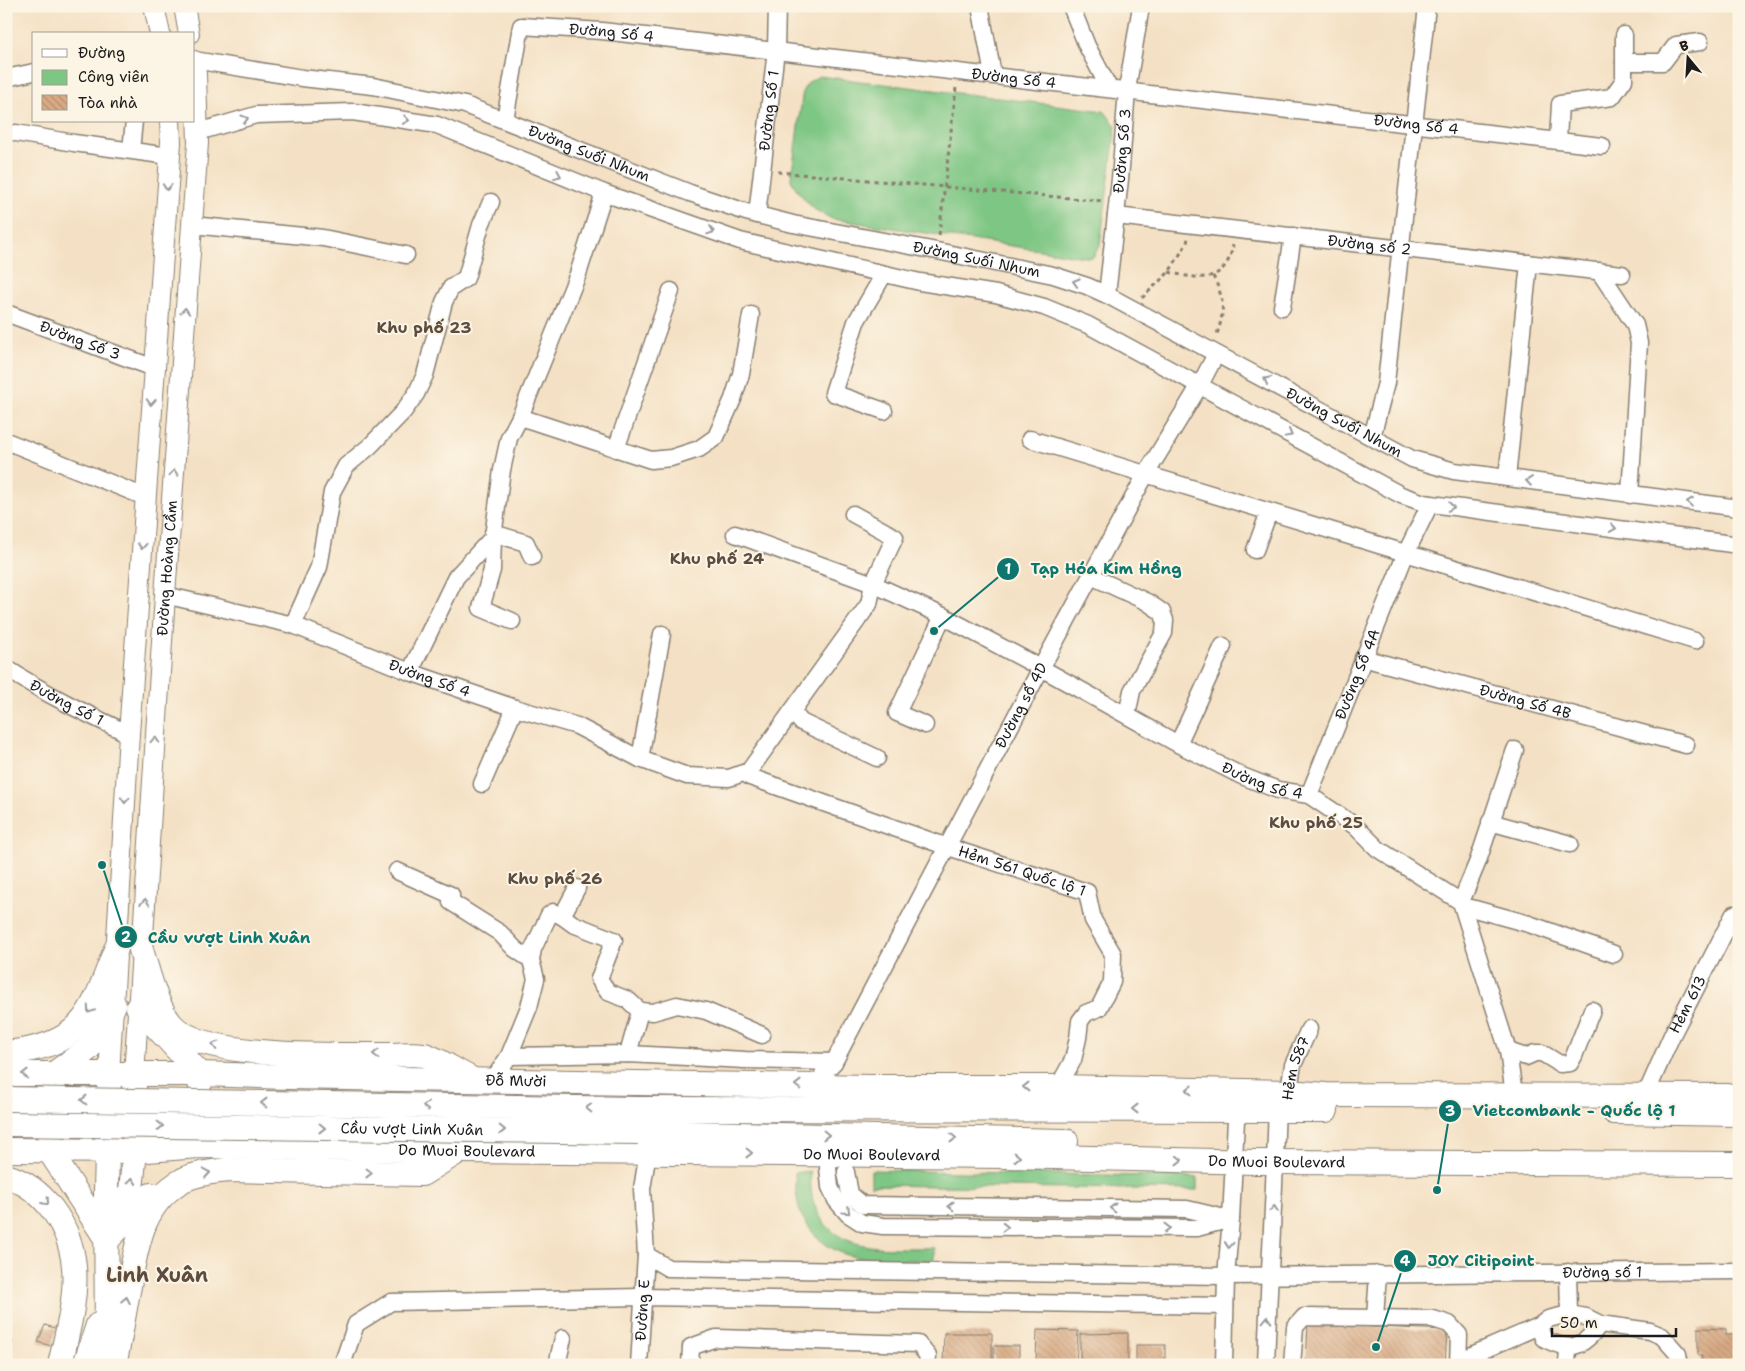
<svg xmlns="http://www.w3.org/2000/svg" width="1745" height="1371" font-family="'Shantell Sans',sans-serif">
<defs>
<pattern id="building-back-hatch" width="6" height="6" patternUnits="userSpaceOnUse" patternTransform="scale(1.25)"><rect width="6" height="6" fill="#d7a983"/><path d="M-1 5l2 2M0 0l6 6M5-1l2 2" fill="none" stroke="#b89171"/></pattern>
</defs>
<rect width="100%" height="100%" fill="#fcf5e5"/>
<filter id="ink" filterUnits="userSpaceOnUse"><feTurbulence type="fractalNoise" baseFrequency=".02" numOctaves="2"/><feDisplacementMap in="SourceGraphic" scale="10" xChannelSelector="R" yChannelSelector="G"/><feConvolveMatrix kernelMatrix="1 2 1 2 8 2 1 2 1" color-interpolation-filters="sRGB"/></filter>
<filter id="wash" filterUnits="userSpaceOnUse"><feTurbulence type="fractalNoise" baseFrequency=".0096" numOctaves="4" result="noise"/><feDisplacementMap in="SourceGraphic" scale="20" xChannelSelector="R" yChannelSelector="G"/><feGaussianBlur stdDeviation="1.12" result="paint"/><feColorMatrix in="noise" values="0 0 0 0 0 0 0 0 0 0 0 0 0 0 0 0 0 1.4 0 .05"/><feComposite in="paint" operator="in"/></filter>
<g filter="url(#wash)">
<rect width="100%" height="100%" fill="#f4e1c5"/>
<g fill="#7dc683" stroke="#4c7150">
<path d="M819,76L1104,111L1116,126L1100,245L1093,257H1085L832,219L814,209L799,193L791,180L803,90L809,82Z"/>
<path d="M871,1170L1192,1177L1197,1178V1190L871,1185Z"/>
<path d="M810,1171C811,1183 810,1195 815,1206C834,1256 891,1247 934,1248V1260C885,1260 831,1269 803,1218C796,1205 796,1187 795,1173Z"/>
</g>
<g id="blocks">
<g fill="url(#building-back-hatch)">
<path d="M1308,1324L1447,1330L1445,1365H1306Z"/>
<path d="M45,1325L57,1329L51,1346L38,1342Z"/>
<path d="M1698,1328L1726,1329V1335H1739V1365H1701L1702,1355H1698Z"/>
<path d="M1037,1330L1078,1331L1076,1365H1036Z"/>
<path d="M944,1333H992V1365H943Z"/>
<path d="M1128,1333V1365H1080V1334Z"/>
<path d="M6,1339L13,1342L8,1352L6,1351Z"/>
<rect x="1136" y="1345" width="29" height="20"/>
<rect x="994" y="1346" width="25" height="19"/>
</g>
</g>
</g>
<g filter="url(#ink)">
<use href="#blocks" fill-opacity="0" stroke="#887e70" stroke-width="1"/>
<g fill="none" stroke-linecap="round" stroke-linejoin="round">
<defs>
<g id="minor">
<path d="M980,6L993,75"/>
<path d="M1071,6L1087,46L1109,88"/>
<path id="s1" d="M194,60L302,78L373,86L465,105L690,193L746,212L793,224L937,251L1053,275L1087,286L1107,295L1412,459L1454,471L1739,508"/>
<path d="M1624,62H1663L1676,45L1700,42"/>
<path d="M6,78L34,72"/>
<path id="s2" d="M505,120L521,26L602,31L1602,146"/>
<path d="M198,132L256,115L353,112L437,125L604,193L740,241L920,282L996,294L1044,307L1088,325L1401,495L1424,503L1739,545"/>
<path d="M16,133L74,143L169,156"/>
<path d="M1558,140L1560,104L1612,97L1624,80V35"/>
<path d="M131,150L134,121"/>
<path id="s3" d="M757,215L776,50L777,6"/>
<path id="s4" d="M1116,216L1622,274"/>
<path d="M192,225L323,238L406,255"/>
<path d="M1599,271L1635,325L1639,343L1630,495"/>
<path d="M884,274L856,322L833,393L884,411"/>
<path id="s5" d="M1107,295L1120,179L1127,90L1141,6"/>
<path d="M1282,307L1293,236"/>
<path id="s6" d="M6,313L154,368"/>
<path d="M520,417L651,460L671,458L699,449L716,437L733,399L741,374L751,315"/>
<path d="M1372,437L1386,383L1427,6"/>
<path d="M1030,439L1695,641"/>
<path d="M6,441L145,497"/>
<path d="M616,449L671,291"/>
<path d="M1507,478L1529,263"/>
<path d="M493,533L526,543L532,557"/>
<path id="s7" d="M735,534L873,584L943,616L1041,668L1178,744L1242,776L1278,790L1309,795L1355,826L1378,849L1461,902L1508,1051L1514,1095"/>
<path d="M493,537L492,570L481,608L512,621"/>
<path d="M1255,550L1269,512"/>
<path d="M1091,576L1147,602L1162,612L1165,620L1164,633L1132,691L1127,715"/>
<path id="s8" d="M165,595L293,625L410,672L515,708L577,726L640,759L687,776L729,778L749,771L869,604L873,584L895,537L853,514"/>
<path d="M293,625L319,567L332,492L346,466L370,446L403,412L416,394L425,375L444,302L451,288L466,278L481,225L491,202"/>
<path id="s9" d="M1363,658L1686,745"/>
<path id="s10" d="M6,668C45,694 87,714 129,734"/>
<path d="M410,672L456,577L493,537L502,470L509,438L520,417L578,274L604,193"/>
<path d="M792,711L801,722L877,758"/>
<path d="M925,725L897,713L943,616"/>
<path d="M1178,744L1223,646"/>
<path d="M640,759L662,634"/>
<path id="s11" d="M749,771L750,777L948,847L1087,892L1093,920L1113,954L1112,982L1099,1008L1086,1013L1080,1021L1078,1038L1073,1060L1058,1087"/>
<path d="M482,784L515,708"/>
<path id="s12" d="M1309,795L1406,553L1430,504"/>
<path d="M1490,822L1570,844"/>
<path d="M397,871L451,895V902L500,933L515,949L531,960"/>
<path d="M1461,902L1478,861L1515,750"/>
<path d="M1465,910L1471,908L1529,924L1614,954"/>
<path d="M562,916L573,924L614,940L599,979L608,992L628,1000L640,1011L653,1012L677,1005L706,1011L762,1035"/>
<path d="M1508,1051L1526,1057L1535,1053H1542L1560,1064L1570,1063L1574,1056L1592,1010"/>
<path d="M628,1054L640,1011"/>
<path d="M509,1056L529,1007L536,979L531,960L533,949L549,915L553,912L562,916L577,888"/>
<path id="s13" d="M823,1074L834,1062L1041,668L1146,474L1200,385L1216,354"/>
<path d="M493,1080L509,1056L628,1054L745,1060L834,1062"/>
<path id="s14" d="M1643,1096L1650,1085L1672,1035L1734,914"/>
<path id="s15" d="M1287,1101L1293,1065L1309,1029"/>
<path d="M828,1168L830,1187L836,1200L848,1214L862,1223L883,1226L1197,1228L1231,1219"/>
<path d="M846,1172L850,1194L863,1205L1187,1209L1229,1219"/>
<path id="s16" d="M646,1255L668,1268L724,1269L1226,1276L1739,1271"/>
<path d="M1568,1272L1569,1314L1586,1317L1600,1324L1650,1331L1662,1336L1678,1354L1680,1365"/>
<path d="M1378,1274L1375,1318L1433,1319L1449,1324L1459,1335L1458,1365"/>
<path d="M1539,1326L1543,1338C1570,1353 1583,1348 1600,1324"/>
<path d="M1458,1361L1539,1326L1548,1319L1569,1314"/>
<path d="M342,1365L356,1324L391,1302L642,1297L1225,1306"/>
<path d="M557,1365L563,1338"/>
<path id="s17" d="M639,1365L646,1255L642,1189L648,1152"/>
<path d="M690,1365L691,1347L716,1338L918,1344L928,1356L927,1365"/>
<path d="M1224,1365L1226,1276L1231,1219L1237,1100"/>
<path d="M1266,1365C1269,1276 1275,1188 1277,1100"/>
<path d="M1292,1365L1295,1327L1304,1317L1375,1318"/>
<path d="M1567,1365L1568,1348"/>
</g>
<g id="major">
<path d="M154,6L160,34"/>
<path d="M184,6L189,34"/>
<path d="M109,1075L129,734L171,142L170,121"/>
<path id="s18" d="M134,1075L165,595L198,143L196,74L194,61"/>
</g>
<g id="highway">
<path d="M141,950C149,975 155,1004 171,1024C202,1061 342,1054 390,1055C401,1055 413,1053 424,1055C435,1057 457,1072 468,1077"/>
<path d="M138,1007L200,1074V1083"/>
<path d="M6,1053C84,1045 91,1015 116,949"/>
<path id="s19" d="M6,1074H200L288,1077L871,1087H1058L1289,1092L1326,1095L1739,1096"/>
<path d="M637,1109L1326,1110"/>
<path d="M1614,1112L1739,1114"/>
<path d="M638,1132L1066,1141"/>
<path id="s20" d="M6,1150L135,1151L198,1146L459,1151L1006,1156L1255,1162L1739,1164"/>
<path d="M6,1176C26,1182 40,1193 52,1209C89,1258 72,1311 60,1365"/>
<path d="M117,1221L131,1190L135,1151L134,1080"/>
<path d="M107,1240L151,1195"/>
<path d="M107,1240L49,1150L54,1074L88,1049L100,1035L114,1005"/>
<path d="M104,1351L107,1343L106,1190L109,1080"/>
<path d="M85,1365L98,1325"/>
<path d="M114,1365C120,1339 124,1312 129,1286C137,1244 142,1203 183,1180C197,1173 213,1172 228,1170L422,1174L459,1151"/>
</g>
</defs>
<use href="#minor" stroke="#887e70" stroke-width="19"/>
<use href="#major" stroke="#887e70" stroke-width="22"/>
<use href="#highway" stroke="#887e70" stroke-width="26"/>
<g stroke="#887e70" stroke-width="3" stroke-dasharray="4 4" stroke-linecap="butt">
<path d="M778,172L1103,201"/>
<path d="M939,235L956,88"/>
<path d="M1169,272C1199,280 1226,284 1233,245"/>
<path d="M1213,276C1225,300 1225,312 1216,337"/>
<path d="M1142,298L1169,272L1187,243L1188,238"/>
</g>
<use href="#minor" stroke="#fff" stroke-width="16"/>
<use href="#major" stroke="#fff" stroke-width="20"/>
<use href="#highway" stroke="#fff" stroke-width="24"/>
<defs>
<g id="highway-bridge">
<path d="M6,1099L637,1109"/>
<path id="s21" d="M6,1124L638,1132"/>
</g>
</defs>
<use href="#highway-bridge" stroke="#887e70" stroke-width="26" stroke-linecap="butt"/>
<use href="#highway-bridge" stroke="#fff" stroke-width="24"/>
</g>
<defs><path id="oneway-chevron" d="M-2-3.5L2.5 0L-2 3.5" fill="none" stroke-width="1.6" stroke-linecap="round" stroke-linejoin="round" transform="scale(1.25)"/></defs>
<g stroke="#999">
<use href="#oneway-chevron" transform="translate(245 119) rotate(-16)"/>
<use href="#oneway-chevron" transform="translate(406 120) rotate(9)"/>
<use href="#oneway-chevron" transform="translate(558 175) rotate(22)"/>
<use href="#oneway-chevron" transform="translate(167 187) rotate(94)"/>
<use href="#oneway-chevron" transform="translate(711 231) rotate(19)"/>
<use href="#oneway-chevron" transform="translate(1076 282) rotate(-163)"/>
<use href="#oneway-chevron" transform="translate(185 311) rotate(-86)"/>
<use href="#oneway-chevron" transform="translate(1267 380) rotate(-152)"/>
<use href="#oneway-chevron" transform="translate(151 402) rotate(94)"/>
<use href="#oneway-chevron" transform="translate(1289 434) rotate(29)"/>
<use href="#oneway-chevron" transform="translate(174 473) rotate(-86)"/>
<use href="#oneway-chevron" transform="translate(1529 481) rotate(-172)"/>
<use href="#oneway-chevron" transform="translate(1690 502) rotate(-173)"/>
<use href="#oneway-chevron" transform="translate(1451 507) rotate(8)"/>
<use href="#oneway-chevron" transform="translate(1613 528) rotate(8)"/>
<use href="#oneway-chevron" transform="translate(142 546) rotate(94)"/>
<use href="#oneway-chevron" transform="translate(155 740) rotate(-86)"/>
<use href="#oneway-chevron" transform="translate(125 800) rotate(93)"/>
<use href="#oneway-chevron" transform="translate(145 902) rotate(-86)"/>
<use href="#oneway-chevron" transform="translate(90 1010) rotate(124)"/>
<use href="#oneway-chevron" transform="translate(215 1045) rotate(-165)"/>
<use href="#oneway-chevron" transform="translate(376 1054) rotate(-179)"/>
<use href="#oneway-chevron" transform="translate(25 1074) rotate(-179)"/>
<use href="#oneway-chevron" transform="translate(798 1085) rotate(-179)"/>
<use href="#oneway-chevron" transform="translate(1026 1087) rotate(-180)"/>
<use href="#oneway-chevron" transform="translate(1189 1090) rotate(-179)"/>
<use href="#oneway-chevron" transform="translate(84 1100) rotate(-179)"/>
<use href="#oneway-chevron" transform="translate(264 1103) rotate(-179)"/>
<use href="#oneway-chevron" transform="translate(426 1106) rotate(-179)"/>
<use href="#oneway-chevron" transform="translate(589 1108) rotate(-179)"/>
<use href="#oneway-chevron" transform="translate(1135 1109) rotate(180)"/>
<use href="#oneway-chevron" transform="translate(160 1126) rotate(1)"/>
<use href="#oneway-chevron" transform="translate(322 1128) rotate(1)"/>
<use href="#oneway-chevron" transform="translate(502 1130) rotate(1)"/>
<use href="#oneway-chevron" transform="translate(826 1135) rotate(1)"/>
<use href="#oneway-chevron" transform="translate(953 1138) rotate(1)"/>
<use href="#oneway-chevron" transform="translate(749 1153) rotate(1)"/>
<use href="#oneway-chevron" transform="translate(1017 1157) rotate(1)"/>
<use href="#oneway-chevron" transform="translate(1179 1160) rotate(1)"/>
<use href="#oneway-chevron" transform="translate(207 1173) rotate(-10)"/>
<use href="#oneway-chevron" transform="translate(369 1173) rotate(1)"/>
<use href="#oneway-chevron" transform="translate(132 1181) rotate(-85)"/>
<use href="#oneway-chevron" transform="translate(46 1202) rotate(49)"/>
<use href="#oneway-chevron" transform="translate(951 1206) rotate(-179)"/>
<use href="#oneway-chevron" transform="translate(1113 1208) rotate(-179)"/>
<use href="#oneway-chevron" transform="translate(1274 1209) rotate(-86)"/>
<use href="#oneway-chevron" transform="translate(847 1211) rotate(44)"/>
<use href="#oneway-chevron" transform="translate(1005 1227)"/>
<use href="#oneway-chevron" transform="translate(1167 1228)"/>
<use href="#oneway-chevron" transform="translate(1229 1245) rotate(95)"/>
<use href="#oneway-chevron" transform="translate(126 1300) rotate(-79)"/>
<use href="#oneway-chevron" transform="translate(1267 1320) rotate(-88)"/>
</g>
</g>
<g text-anchor="middle" dominant-baseline="central" stroke-width="4" stroke-linejoin="round" paint-order="stroke">
<g font-size="15" fill="#1c1c1c" stroke="#fcf5e5">
<text stroke="none"><textPath href="#s2" startOffset="186">Đường Số 4</textPath></text>
<text stroke="none"><textPath href="#s2" startOffset="591">Đường Số 4</textPath></text>
<text stroke="none"><textPath href="#s3" startOffset="105">Đường Số 1</textPath></text>
<text stroke="none"><textPath href="#s2" startOffset="996">Đường Số 4</textPath></text>
<text stroke="none"><textPath href="#s5" startOffset="145">Đường Số 3</textPath></text>
<text stroke="none"><textPath href="#s1" startOffset="408">Đường Suối Nhum</textPath></text>
<text stroke="none"><textPath href="#s4" startOffset="255">Đường số 2</textPath></text>
<text stroke="none"><textPath href="#s1" startOffset="811">Đường Suối Nhum</textPath></text>
<text stroke="none"><textPath href="#s6" startOffset="79">Đường Số 3</textPath></text>
<text stroke="none"><textPath href="#s1" startOffset="1216">Đường Suối Nhum</textPath></text>
<text stroke="none"><textPath href="#s18" startOffset="508">Đường Hoàng Cầm</textPath></text>
<text stroke="none"><textPath href="#s12" startOffset="130">Đường Số 4A</textPath></text>
<text stroke="none"><textPath href="#s8" startOffset="278">Đường Số 4</textPath></text>
<text stroke="none"><textPath href="#s9" startOffset="168">Đường Số 4B</textPath></text>
<text stroke="none"><textPath href="#s10" startOffset="70">Đường Số 1</textPath></text>
<text stroke="none"><textPath href="#s13" startOffset="419">Đường số 4D</textPath></text>
<text stroke="none"><textPath href="#s7" startOffset="584">Đường Số 4</textPath></text>
<text stroke="none"><textPath href="#s11" startOffset="294">Hẻm 561 Quốc lộ 1</textPath></text>
<text stroke="none"><textPath href="#s14" startOffset="102">Hẻm 613</textPath></text>
<text stroke="none"><textPath href="#s15" startOffset="34">Hẻm 587</textPath></text>
<text stroke="none"><textPath href="#s19" startOffset="510">Đỗ Mười</textPath></text>
<text stroke="none"><textPath href="#s21" startOffset="406">Cầu vượt Linh Xuân</textPath></text>
<text stroke="none"><textPath href="#s20" startOffset="461">Do Muoi Boulevard</textPath></text>
<text stroke="none"><textPath href="#s20" startOffset="866">Do Muoi Boulevard</textPath></text>
<text stroke="none"><textPath href="#s20" startOffset="1271">Do Muoi Boulevard</textPath></text>
<text stroke="none"><textPath href="#s16" startOffset="960">Đường số 1</textPath></text>
<text stroke="none"><textPath href="#s17" startOffset="55">Đường E</textPath></text>
</g>
<g font-size="16" font-weight="bold" fill="#5d4d40" stroke="#fcf5e5">
<text x="424" y="327">Khu phố 23</text>
<text x="717" y="558">Khu phố 24</text>
<text x="1316" y="822">Khu phố 25</text>
<text x="555" y="878">Khu phố 26</text>
</g>
<g font-size="20" font-weight="bold" fill="#5d4d40" stroke="#fcf5e5">
<text x="157" y="1275">Linh Xuân</text>
</g>
</g>
<path fill="none" stroke="#0f766e" stroke-width="2" d="M934 631L1008 569M102 865L126 937M1437 1190L1450 1111M1376 1347L1405 1261"/>
<g fill="#0f766e" stroke="#fcf5e5" stroke-width="2">
<circle cx="934" cy="631" r="5"/>
<circle cx="102" cy="865" r="5"/>
<circle cx="1437" cy="1190" r="5"/>
<circle cx="1376" cy="1347" r="5"/>
<circle cx="1008" cy="569" r="12"/>
<circle cx="126" cy="937" r="12"/>
<circle cx="1450" cy="1111" r="12"/>
<circle cx="1405" cy="1261" r="12"/>
</g>
<g font-size="15" text-anchor="middle" font-weight="bold" fill="#fff">
<text x="1008" y="574">1</text>
<text x="126" y="942">2</text>
<text x="1450" y="1116">3</text>
<text x="1405" y="1266">4</text>
</g>
<g font-size="16" text-anchor="middle" font-weight="bold" fill="#0f766e" stroke="#fcf5e5" stroke-width="4" stroke-linejoin="round" paint-order="stroke">
<text x="1106" y="574">Tạp Hóa Kim Hồng</text>
<text x="229" y="943">Cầu vượt Linh Xuân</text>
<text x="1574" y="1116">Vietcombank - Quốc lộ 1</text>
<text x="1481" y="1266">JOY Citipoint</text>
</g>
<rect width="1745" height="1371" fill="none" stroke="#fcf5e5" stroke-width="25"/>
<rect x="32" y="32" width="162" height="90" fill="#fcf5e5" stroke="#a29e95"/>
<rect x="42" y="49" width="25" height="8" fill="#ffffff" stroke="#a29e95"/>
<text x="78" y="58" font-size="15" fill="#1c1c1c">Đường</text>
<rect x="42" y="70" width="25" height="15" fill="#7dc683" stroke="#a29e95"/>
<text x="78" y="82" font-size="15" fill="#1c1c1c">Công viên</text>
<rect x="42" y="95" width="25" height="15" fill="url(#building-back-hatch)" stroke="#a29e95"/>
<text x="78" y="108" font-size="15" fill="#1c1c1c">Tòa nhà</text>
<g transform="translate(1688 58) rotate(342)" stroke="#fcf5e5" stroke-width="4" paint-order="stroke">
<path d="M0-4L9 19L0 12L-9 19Z" fill="#1c1c1c"/>
<text y="-8" font-size="14" font-weight="bold" text-anchor="middle" fill="#1c1c1c">B</text>
</g>
<path d="M1552 1328v8h124v-8" fill="none" stroke="#1c1c1c" stroke-width="2.5"/>
<text x="1560" y="1328" font-size="15" fill="#1c1c1c" stroke="#fcf5e5" stroke-width="4" paint-order="stroke">50 m</text>
</svg>
